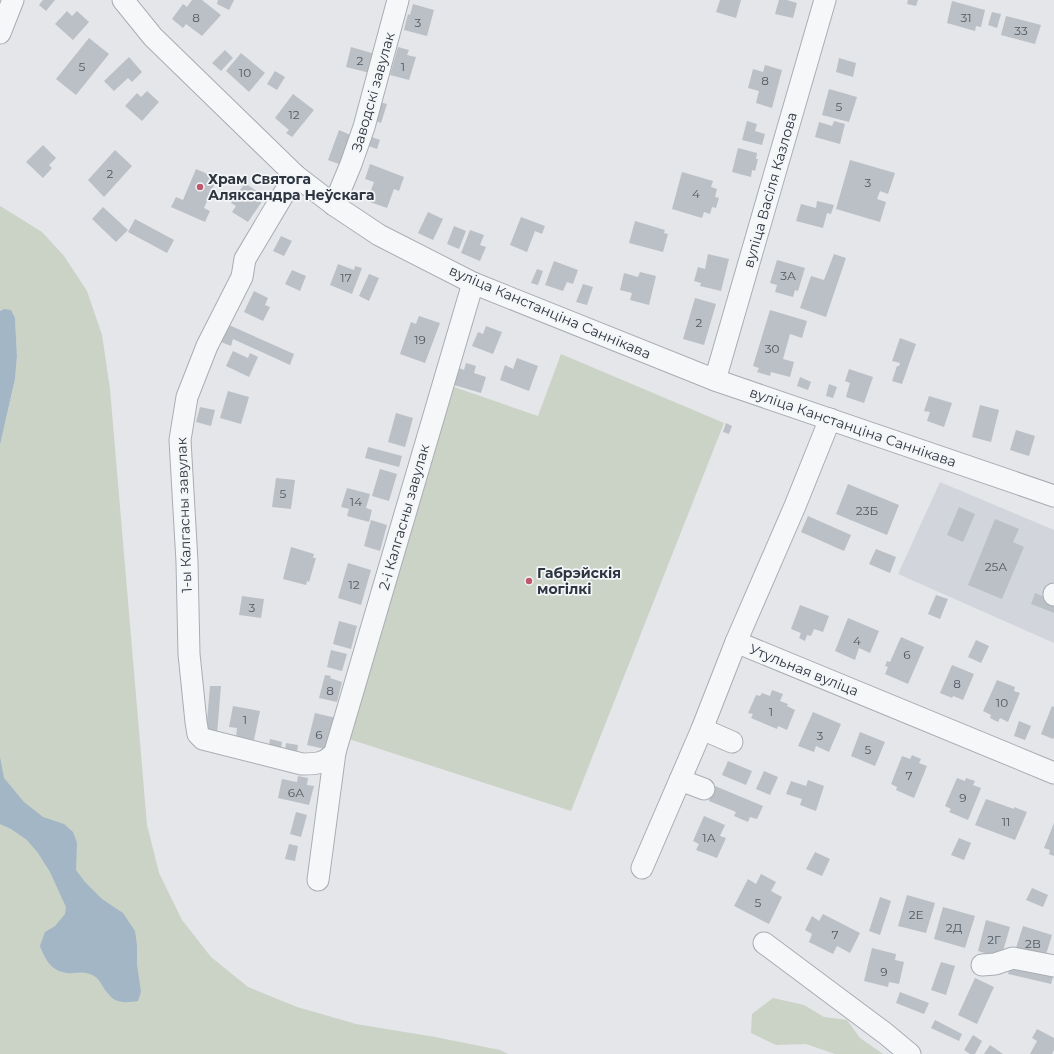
<svg xmlns="http://www.w3.org/2000/svg" width="1054" height="1054" font-family="Montserrat,sans-serif">
<rect width="100%" height="100%" fill="#e4e6ea"/>
<path fill="#d2d6dc" d="M940,482L1054,530V643L898,574Z"/>
<g fill="#cad3c6">
<path d="M0,206L42,232L64,256L87,291L102,335L110,389L147,825L159,873L182,920L211,957L248,987L297,1007L356,1024L435,1037L500,1050L508,1054H0V445L15,379L17,356L15,318L4,309L0,311Z"/>
<path d="M561,354L724,423L571,811L349,739L454,387L538,416Z"/>
<path d="M773,998L804,1005L824,1017L847,1020L860,1038L883,1054H835L806,1044L776,1045L751,1033L752,1014Z"/>
</g>
<g fill="#a3b6c6">
<path d="M4,309L11,310L15,318L17,356L15,379L0,445V311Z"/>
<path d="M0,757L4,778L24,802L43,817L64,824L73,832L77,843L76,870L85,882L102,899L123,913L135,931L137,945V964L141,992L138,1001C119,1004 112,1002 102,985C100,982 98,978 94,976C84,970 78,974 67,973C51,971 45,959 40,946L45,932L55,926L65,914L66,907L50,872L38,853L27,840L11,829L0,824Z"/>
</g>
<g fill="#bbc0c6">
<path d="M43,0H55L46,11L39,5Z"/>
<path d="M192,0H202L221,15L202,36L186,24L183,28L172,19L183,4L187,7Z"/>
<path d="M218,0H234L229,10L217,4Z"/>
<path d="M720,0H741L736,18L716,12Z"/>
<path d="M779,0H787L797,3L793,18L775,14Z"/>
<path d="M908,0H918L916,6L907,4Z"/>
<path d="M952,1L985,10L981,27L976,26L975,31L947,23Z"/>
<path d="M413,4L434,10L427,36L404,30L408,14L410,15Z"/>
<path d="M67,11L72,16L77,11L89,22L73,40L55,24Z"/>
<path d="M992,12L1001,14L997,28L988,25Z"/>
<path d="M1006,16L1041,25L1035,44L1001,35Z"/>
<path d="M89,38L109,54L76,95L56,79Z"/>
<path d="M351,47L375,54L370,73L346,67Z"/>
<path d="M398,47L409,50L407,55L416,57L409,80L390,75Z"/>
<path d="M225,50L233,58L221,71L212,63Z"/>
<path d="M241,53L265,73L249,92L226,71Z"/>
<path d="M129,57L142,72L132,82L128,78L114,91L104,81Z"/>
<path d="M839,58L856,63L853,77L836,72Z"/>
<path d="M765,65L782,70L772,108L756,103L759,91L748,88L753,69L763,72Z"/>
<path d="M275,71L285,77L277,90L267,84Z"/>
<path d="M829,89L857,97L849,122L822,115Z"/>
<path d="M147,91L159,102L142,121L125,106L137,93L141,97Z"/>
<path d="M293,94L314,110L292,137L286,133L289,130L275,118Z"/>
<path d="M376,101L387,104L381,123L370,119Z"/>
<path d="M747,121L757,124L755,131L765,134L762,145L742,140Z"/>
<path d="M834,121L845,124L840,144L815,137L819,122L832,126Z"/>
<path d="M339,130L355,137L344,166L328,160Z"/>
<path d="M366,135L380,140L377,149L363,144Z"/>
<path d="M43,145L56,158L49,165L52,168L43,178L26,162Z"/>
<path d="M738,148L757,153L756,159H758L755,171L752,170L751,177L732,172Z"/>
<path d="M115,150L132,166L104,197L88,180Z"/>
<path d="M850,160L895,173L888,194L880,191L877,199L886,202L880,222L836,209Z"/>
<path d="M370,164L404,177L399,191L394,189L387,208L367,201L374,182L365,179Z"/>
<path d="M196,169L217,178L204,208L210,211L205,222L171,207L176,197L183,200Z"/>
<path d="M682,172L713,181L711,187L717,189L715,197L719,198L716,208L712,207L710,214L704,212L702,218L672,209Z"/>
<path d="M245,183L265,197L248,222L232,212L236,206L231,203Z"/>
<path d="M817,201L834,205L831,214L827,213L823,228L796,221L801,204L816,208Z"/>
<path d="M103,207L128,230L116,242L92,219Z"/>
<path d="M428,212L443,219L433,240L418,233Z"/>
<path d="M521,217L545,226L542,234L535,231L527,252L510,245Z"/>
<path d="M135,219L174,240L167,253L128,232Z"/>
<path d="M635,221L665,230L664,233L668,234L663,252L629,243Z"/>
<path d="M454,226L466,231L459,249L447,244Z"/>
<path d="M470,230L484,235L480,245L486,247L480,261L461,253Z"/>
<path d="M281,236L292,241L284,256L273,251Z"/>
<path d="M708,254L729,259L721,291L700,286L701,283L694,281L698,267L705,269Z"/>
<path d="M834,254L846,258L826,317L800,308L811,276L824,280Z"/>
<path d="M777,260L805,268L798,291L795,290L793,297L775,292L777,285L770,283Z"/>
<path d="M554,261L578,270L573,284L567,282L563,291L545,285Z"/>
<path d="M338,264L354,270L355,266L362,268L352,294L330,285Z"/>
<path d="M537,269L543,271L538,285L531,283Z"/>
<path d="M292,270L306,276L300,291L285,284Z"/>
<path d="M640,272L656,276L649,305L630,300L632,293L620,290L624,273L638,277Z"/>
<path d="M369,274L379,278L369,301L359,296Z"/>
<path d="M583,284L593,287L587,305L576,302Z"/>
<path d="M254,291L268,298L265,305L270,307L263,321L244,312Z"/>
<path d="M695,298L716,304L704,345L683,339Z"/>
<path d="M770,310L807,321L802,338L790,334L783,359L794,362L790,377L771,372L770,376L757,372L759,368L753,366Z"/>
<path d="M419,316L440,323L425,363L400,354L411,322L416,324Z"/>
<path d="M229,325L294,354L290,365L233,339L231,346L221,342Z"/>
<path d="M486,326L502,332L493,354L472,346L478,332L483,334Z"/>
<path d="M900,338L916,344L902,384L892,381L897,366H899L900,363L892,361Z"/>
<path d="M233,351L248,358L250,353L258,357L249,377L226,366Z"/>
<path d="M517,358L538,366L529,391L500,380L505,365L513,369Z"/>
<path d="M466,363L476,366L474,373L486,377L481,393L454,385L459,368L464,370Z"/>
<path d="M849,369L873,377L864,403L846,397L850,383L845,381Z"/>
<path d="M800,377L811,382L808,390L797,386Z"/>
<path d="M829,384L837,387L833,398L826,396Z"/>
<path d="M228,391L249,397L241,424L220,418Z"/>
<path d="M929,396L952,403L944,427L927,421L930,412L924,411Z"/>
<path d="M980,405L999,410L991,442L972,437Z"/>
<path d="M200,407L215,410L211,426L196,422Z"/>
<path d="M396,413L413,418L405,447L388,442Z"/>
<path d="M726,423L732,426L729,434L723,432Z"/>
<path d="M1016,430L1035,436L1029,456L1010,450Z"/>
<path d="M368,447L402,456L399,467L365,458Z"/>
<path d="M380,469L397,474L389,501L372,496Z"/>
<path d="M276,478L295,480L291,509L272,507Z"/>
<path d="M848,484L899,505L887,535L836,514Z"/>
<path d="M347,488L370,494L366,508L372,510L369,522L347,516L349,509L341,507Z"/>
<path d="M959,507L975,514L963,542L947,535Z"/>
<path d="M808,516L851,535L844,551L801,532Z"/>
<path d="M995,519L1019,529L1013,542L1024,547L1002,599L968,585Z"/>
<path d="M371,520L387,525L380,551L364,546Z"/>
<path d="M291,547L314,554L313,558H316L309,582L307,581L306,585L283,579Z"/>
<path d="M876,549L896,557L890,573L869,564Z"/>
<path d="M348,563L371,570L361,605L338,598Z"/>
<path d="M1035,593L1054,601V613L1031,604Z"/>
<path d="M936,595L948,599L940,619L928,614Z"/>
<path d="M242,596L264,599L261,618L239,615Z"/>
<path d="M800,605L829,616L823,632L814,629L811,636L807,635L805,641L799,638L801,633L791,629Z"/>
<path d="M848,618L879,631L870,653L859,648L855,660L835,651Z"/>
<path d="M339,621L357,626L351,649L333,644Z"/>
<path d="M901,637L924,647L908,684L885,674L888,667L885,666L887,661L890,662Z"/>
<path d="M976,640L989,646L981,663L968,657Z"/>
<path d="M331,650L347,654L342,671L327,667Z"/>
<path d="M952,665L974,674L963,700L953,696L952,698L940,693Z"/>
<path d="M325,675L331,676L330,678L342,682L337,702L319,698Z"/>
<path d="M997,680L1015,687L1014,691L1020,693L1008,722L1000,718L998,722L990,718L991,715L983,711Z"/>
<path d="M210,686H221L217,734L206,733Z"/>
<path d="M772,690L783,694L780,701L788,704L787,706L795,710L787,730L778,726L777,729L751,718L753,714L748,713L756,695L760,696L762,693L770,696Z"/>
<path d="M233,706L260,711L254,740L236,737L237,728L229,727Z"/>
<path d="M1052,706L1054,707V737L1053,739L1041,734Z"/>
<path d="M813,712L841,724L829,752L816,746L814,752L798,746Z"/>
<path d="M315,713L336,718L334,724L332,723L325,749L307,745Z"/>
<path d="M1019,721L1031,726L1025,740L1014,736Z"/>
<path d="M860,732L885,742L875,766L851,756Z"/>
<path d="M270,739L282,742L281,749L269,747Z"/>
<path d="M286,743L298,745L297,752L285,750Z"/>
<path d="M912,755L921,759L919,763L927,766L914,798L896,790L897,787L891,784L902,756L910,759Z"/>
<path d="M728,761L752,771L746,785L722,775Z"/>
<path d="M764,771L778,777L770,795L756,789Z"/>
<path d="M298,776L308,778L307,785L314,786L309,805L278,798L282,779L297,782Z"/>
<path d="M957,778L965,781L966,778L975,781L973,785L981,788L968,820L949,812L951,809L945,806Z"/>
<path d="M808,780L824,786L816,811L800,805L802,799L786,794L791,781L806,786Z"/>
<path d="M715,786L763,806L757,819L750,817L748,822L734,816L736,812L709,801Z"/>
<path d="M986,799L1014,809V807L1027,812L1015,840L975,825Z"/>
<path d="M296,812L307,815L301,837L290,834Z"/>
<path d="M704,816L725,825L720,836L726,838L717,858L696,850L699,844L693,841Z"/>
<path d="M1054,823V856L1049,854L1050,850L1044,848Z"/>
<path d="M959,838L971,843L964,860L951,855Z"/>
<path d="M289,844L298,846L295,861L285,859Z"/>
<path d="M815,852L830,859L822,876L806,869Z"/>
<path d="M761,874L776,882L771,891L782,897L769,924L734,906L748,879L756,884Z"/>
<path d="M1032,888L1048,895L1043,907L1026,900Z"/>
<path d="M907,895L935,903L926,933L898,926Z"/>
<path d="M880,897L891,901L880,935L869,931Z"/>
<path d="M943,907L975,916L965,948L934,939Z"/>
<path d="M823,914L860,933L850,953L837,946L833,954L809,942L812,934L805,930L812,916L819,921Z"/>
<path d="M986,920L1010,927L1001,958L978,951Z"/>
<path d="M1023,926L1052,935L1044,961L1015,951Z"/>
<path d="M872,948L896,954L895,960L904,962L899,984L889,982L888,987L864,981Z"/>
<path d="M941,962L955,966L946,995L931,990Z"/>
<path d="M1011,964L1054,973L1051,984L1008,974Z"/>
<path d="M975,978L994,987L977,1024L958,1015Z"/>
<path d="M900,992L929,1003L924,1014L896,1003Z"/>
<path d="M935,1020L962,1034L959,1041L931,1028Z"/>
<path d="M1037,1029L1054,1038V1050L1052,1054H1030L1037,1041L1032,1038Z"/>
<path d="M973,1035L982,1041L975,1054H970L964,1050Z"/>
<path d="M990,1045L1003,1054H984Z"/>
</g>
<g fill="none" stroke-linecap="round" stroke-linejoin="round">
<defs>
<g id="minor">
<path d="M123,0L153,37L295,175L334,205L379,235L473,283L715,380L1054,496"/>
<path d="M0,33L13,0"/>
<path d="M295,175L245,259L242,277L207,346L187,397L180,440L187,562L189,654L196,722L198,734L203,739L302,764C315,764 326,764 335,752"/>
<path d="M334,205L351,164L364,127L398,0"/>
<path d="M715,380L825,0"/>
<path d="M1054,595V594"/>
<path d="M736,642L795,506L830,419"/>
<path d="M702,729L732,742"/>
<path d="M680,780L704,789"/>
<path d="M642,868L702,729L736,642L1054,773"/>
<path d="M318,880L335,752L473,283"/>
<path d="M764,943L886,1034L910,1054"/>
<path d="M982,965L995,964L1013,958L1054,966"/>
</g>
</defs>
<use href="#minor" stroke="#a9adb4" stroke-width="23"/>
<use href="#minor" stroke="#f6f7f9" stroke-width="21"/>
</g>
<g fill="#c0586d" stroke="#f3f5f7" stroke-width="1.5">
<circle cx="200" cy="187" r="4"/>
<circle cx="529" cy="581" r="4"/>
</g>
<g text-anchor="middle" dominant-baseline="central" stroke-width="3.5" stroke-linejoin="round" paint-order="stroke">
<g font-size="12" fill="#505862">
<text x="196" y="17">8</text>
<text x="966" y="17">31</text>
<text x="418" y="22">3</text>
<text x="1021" y="30">33</text>
<text x="360" y="60">2</text>
<text x="82" y="66">5</text>
<text x="403" y="66">1</text>
<text x="245" y="72">10</text>
<text x="765" y="80">8</text>
<text x="839" y="106">5</text>
<text x="294" y="114">12</text>
<text x="110" y="173">2</text>
<text x="868" y="182">3</text>
<text x="696" y="193">4</text>
<text x="788" y="275">3А</text>
<text x="346" y="277">17</text>
<text x="699" y="322">2</text>
<text x="420" y="339">19</text>
<text x="772" y="348">30</text>
<text x="283" y="493">5</text>
<text x="356" y="501">14</text>
<text x="867" y="510">23Б</text>
<text x="996" y="566">25А</text>
<text x="354" y="584">12</text>
<text x="252" y="607">3</text>
<text x="857" y="640">4</text>
<text x="907" y="654">6</text>
<text x="957" y="683">8</text>
<text x="330" y="690">8</text>
<text x="1002" y="702">10</text>
<text x="771" y="711">1</text>
<text x="245" y="719">1</text>
<text x="319" y="734">6</text>
<text x="820" y="735">3</text>
<text x="868" y="749">5</text>
<text x="909" y="775">7</text>
<text x="296" y="792">6А</text>
<text x="963" y="797">9</text>
<text x="1006" y="821">11</text>
<text x="709" y="837">1А</text>
<text x="758" y="902">5</text>
<text x="916" y="914">2Е</text>
<text x="954" y="927">2Д</text>
<text x="835" y="934">7</text>
<text x="994" y="939">2Г</text>
<text x="1033" y="943">2В</text>
<text x="884" y="971">9</text>
</g>
<g font-size="14" fill="#2d3540" stroke="#f3f5f7">
<text transform="translate(373 92) rotate(-74)">Заводскі завулак</text>
<text transform="translate(770 190) rotate(-74)">вуліца Васіля Казлова</text>
<text transform="translate(550 312) rotate(23)">вуліца Канстанціна Саннікава</text>
<text transform="translate(853 427) rotate(19)">вуліца Канстанціна Саннікава</text>
<text transform="translate(184 515) rotate(-92)">1-ы Калгасны завулак</text>
<text transform="translate(404 517) rotate(-74)">2-і Калгасны завулак</text>
<text transform="translate(804 670) rotate(22)">Утульная вуліца</text>
</g>
<g font-size="14" font-weight="bold" fill="#2d3540" stroke="#f3f5f7" text-anchor="start">
<text x="208" y="179">Храм Святога<tspan x="208" dy="16">Аляксандра Неўскага</tspan></text>
<text x="537" y="573">Габрэйскія<tspan x="537" dy="16">могілкі</tspan></text>
</g>
</g>
</svg>
